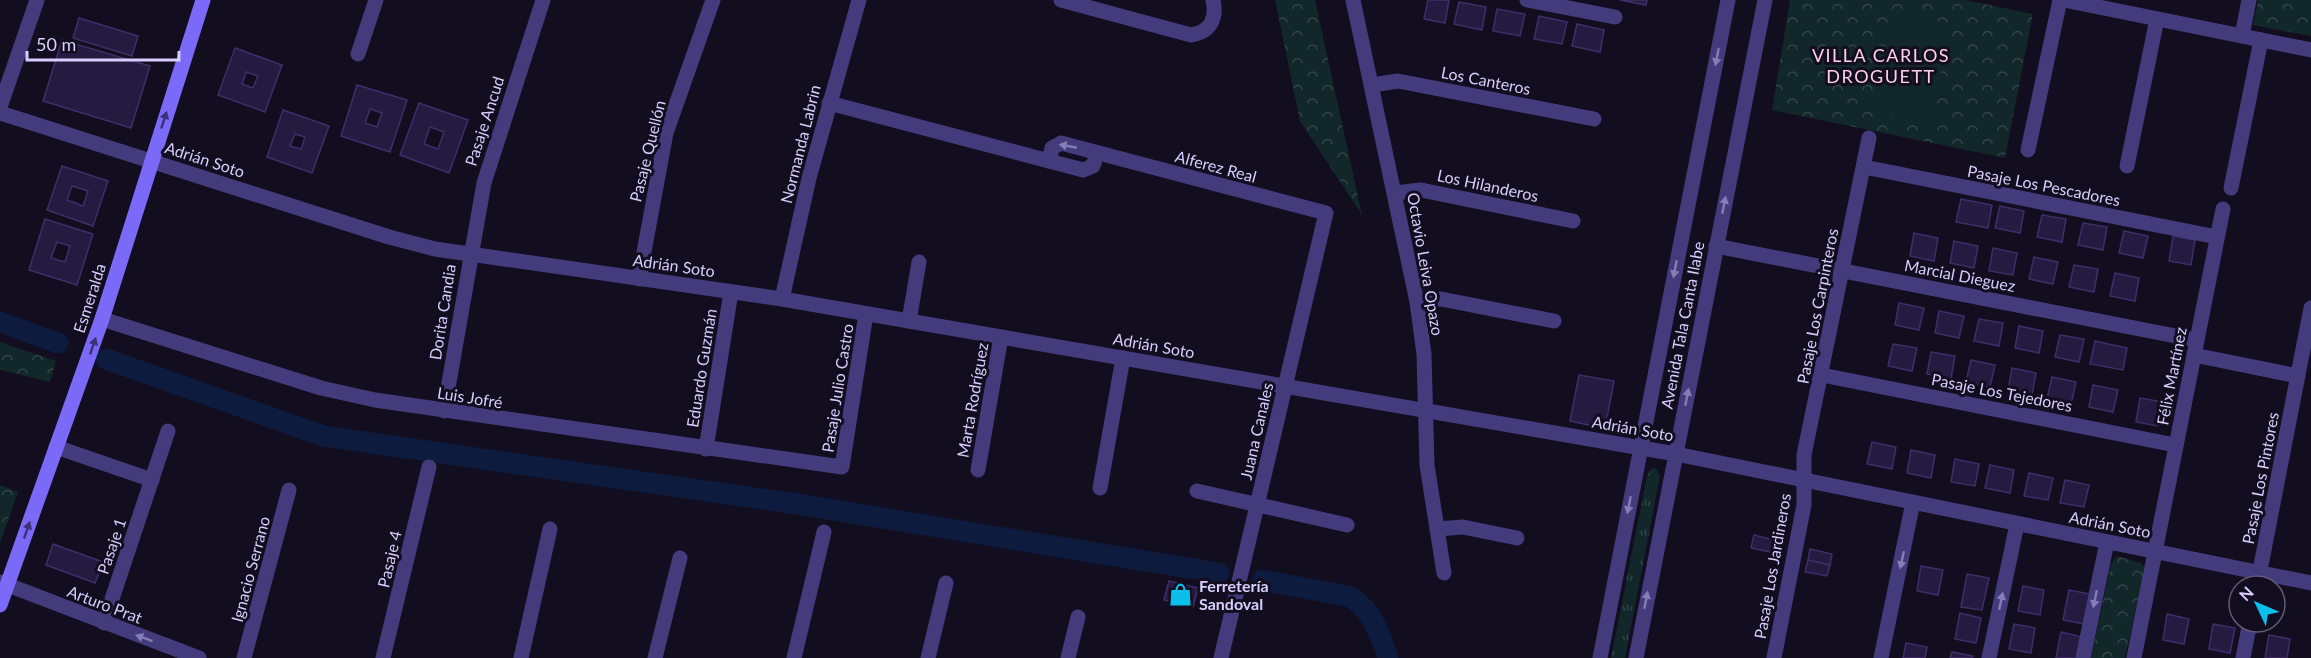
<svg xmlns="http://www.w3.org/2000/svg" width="2311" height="658" font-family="Lato,sans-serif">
<defs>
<pattern id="grass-tufts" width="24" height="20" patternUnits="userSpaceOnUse" patternTransform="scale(1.5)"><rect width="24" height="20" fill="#112729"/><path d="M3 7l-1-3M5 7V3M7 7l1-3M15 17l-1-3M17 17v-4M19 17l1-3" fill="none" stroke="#334549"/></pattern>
<pattern id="park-crowns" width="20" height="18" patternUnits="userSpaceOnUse" patternTransform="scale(1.5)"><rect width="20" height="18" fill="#112729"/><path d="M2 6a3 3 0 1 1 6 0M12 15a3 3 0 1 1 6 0" fill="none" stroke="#334549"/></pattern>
</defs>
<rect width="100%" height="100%" fill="#120d1f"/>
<path fill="url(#grass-tufts)" d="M1652,468L1657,469L1660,476L1625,658H1611L1647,476Z"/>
<g fill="url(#park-crowns)">
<path d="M1275,0H1315L1362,215L1300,121Z"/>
<path d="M1790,0H1965L2033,14L2005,158L1772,110Z"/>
<path d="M2258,0H2311V36L2253,25Z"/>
<path d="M0,342L56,361L50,382L0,370Z"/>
<path d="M0,485L18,492L0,543Z"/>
<path d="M2117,556L2141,563L2145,569L2125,658H2091L2111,564Z"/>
</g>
<path fill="#112729" d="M1892,13L1951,24L1931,124L1873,112Z"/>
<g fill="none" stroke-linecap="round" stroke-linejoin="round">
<g stroke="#0d1b3e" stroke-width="21">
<path d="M0,322L58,343"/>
<path d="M106,359L323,436L797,504L1219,573"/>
<path d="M1262,580L1351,597C1373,612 1380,634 1388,658"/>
</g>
</g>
<g fill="#251a3f" stroke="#3f2e6a" stroke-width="1.5" fill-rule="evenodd">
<path d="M1428,0H1449L1445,23L1424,19Z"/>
<path d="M1620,0H1647L1646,5Z"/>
<path d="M1459,2L1486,7L1482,30L1454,24Z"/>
<path d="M1497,9L1525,14L1520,36L1493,31Z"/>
<path d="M1539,16L1567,22L1562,44L1534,39Z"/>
<path d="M79,18L138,36L132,56L73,38Z"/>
<path d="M1577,24L1604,30L1600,52L1572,46Z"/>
<path d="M62,40L150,66L131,128L43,101Z"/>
<path d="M235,48L282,65L265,112L218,95ZM246,72L258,76L253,88L242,84Z"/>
<path d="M357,85L407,100L390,152L341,136ZM370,109L382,113L377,127L365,123Z"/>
<path d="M419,103L468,120L449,173L400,155ZM430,127L444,132L438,149L424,144Z"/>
<path d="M283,110L329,126L312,173L267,157ZM295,134L305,137L301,149L290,146Z"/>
<path d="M62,166L108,181L93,226L47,210ZM72,186L88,191L83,206L67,200Z"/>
<path d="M1961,199L1992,205L1988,228L1956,222Z"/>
<path d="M2000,206L2024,211L2020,233L1995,228Z"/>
<path d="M2042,215L2066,219L2062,242L2037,237Z"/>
<path d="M45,219L93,234L77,285L29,270ZM57,242L70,246L65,262L51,258Z"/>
<path d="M2083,223L2107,227L2103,250L2078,245Z"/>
<path d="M2124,231L2148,236L2143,258L2119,253Z"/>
<path d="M1914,233L1938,238L1934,261L1910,256Z"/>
<path d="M2173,236L2195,240L2191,265L2169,261Z"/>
<path d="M1954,241L1978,246L1974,268L1950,263Z"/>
<path d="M1993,248L2017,253L2013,275L1989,271Z"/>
<path d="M2034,257L2058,262L2053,284L2029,279Z"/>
<path d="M2074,265L2098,269L2094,292L2069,287Z"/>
<path d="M2115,273L2139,278L2135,301L2110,296Z"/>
<path d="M1899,303L1924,308L1919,330L1895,325Z"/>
<path d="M1939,311L1964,316L1959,338L1935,333Z"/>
<path d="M1979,319L2003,323L1999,346L1974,341Z"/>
<path d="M2019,326L2043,331L2039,353L2015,348Z"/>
<path d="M2060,335L2084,339L2079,362L2055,357Z"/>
<path d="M2095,341L2127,348L2123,370L2090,364Z"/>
<path d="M1893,344L1917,348L1912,371L1888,366Z"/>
<path d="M1931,352L1955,356L1951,379L1927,374Z"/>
<path d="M1971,360L1995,365L1990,387L1966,382Z"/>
<path d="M2012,368L2036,373L2032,395L2008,390Z"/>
<path d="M1579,375L1614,381L1606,423L1598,427L1570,421Z"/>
<path d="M2052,377L2076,382L2071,404L2047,399Z"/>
<path d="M2093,385L2118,390L2113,412L2089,407Z"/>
<path d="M2140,398L2163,402L2158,426L2136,422Z"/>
<path d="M1872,442L1896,447L1892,469L1867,464Z"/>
<path d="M1911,450L1935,455L1931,478L1907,473Z"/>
<path d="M1955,459L1979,464L1975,486L1951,482Z"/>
<path d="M1990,465L2014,470L2010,493L1985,488Z"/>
<path d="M2029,473L2053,478L2048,500L2024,496Z"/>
<path d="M2065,480L2089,485L2084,507L2060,503Z"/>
<path d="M1754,535L1778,541L1775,553L1751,548Z"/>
<path d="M53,544L103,562L95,583L46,565Z"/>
<path d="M1810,549L1832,554L1830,565L1808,560Z"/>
<path d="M1808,560L1830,565L1827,576L1805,572Z"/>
<path d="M1921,566L1943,570L1938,595L1917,591Z"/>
<path d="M1967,574L1989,578L1982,610L1961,607Z"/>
<path d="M1169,581L1198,588L1193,607L1164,600Z"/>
<path d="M2023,586L2044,590L2040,615L2018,611Z"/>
<path d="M2069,590L2090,594L2084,624L2063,620Z"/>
<path d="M1960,613L1981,618L1976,643L1955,639Z"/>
<path d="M2167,614L2189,619L2184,644L2163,640Z"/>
<path d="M2014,624L2035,628L2031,653L2009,649Z"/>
<path d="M2213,624L2235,628L2230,653L2209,649Z"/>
<path d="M2061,632L2082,637L2078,658H2056Z"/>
<path d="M2269,635L2290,639L2287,658H2265Z"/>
<path d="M1906,643L1927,647L1925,658H1903Z"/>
<path d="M1952,652L1973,656L1972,658H1950Z"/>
</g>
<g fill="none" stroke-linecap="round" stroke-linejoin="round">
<g stroke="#433b7c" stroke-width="15">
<path d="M1061,0L1191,35C1211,32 1217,18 1213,0"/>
<path d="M1353,0L1417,302L1424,354L1427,465L1444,573"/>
<path d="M1527,0L1615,17"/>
<path d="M2064,0L2311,50"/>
<path d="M2242,36L2249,0"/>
<path d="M358,54L376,0"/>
<path d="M1372,85L1398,81L1594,119"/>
<path d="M829,103L1083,170L1093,166L1097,153"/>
<path d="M0,107L37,0"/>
<path d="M0,113L389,237L435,249L782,299L1676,454L2311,583"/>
<path d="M2028,150L2060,0"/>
<path d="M1049,161L1052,148L1061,143L1326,213L1221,658"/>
<path d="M2127,166L2157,19"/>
<path d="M1864,167L2217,237"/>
<path d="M2231,188L2261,40"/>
<path d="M1395,193L1421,190L1573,221"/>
<path d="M1716,246L2196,340"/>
<path d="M639,279L666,133L713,0"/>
<path d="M782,299L809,178L859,0"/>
<path d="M1417,302L1441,299L1554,321"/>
<path d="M102,319L321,388L375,400L842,467L866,314"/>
<path d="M909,321L919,262"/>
<path d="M2194,355L2298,376"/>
<path d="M1822,375L2175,445"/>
<path d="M444,411L484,183L543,0"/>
<path d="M56,447L152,480"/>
<path d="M706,449L731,292"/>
<path d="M978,470L1001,337"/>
<path d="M1100,488L1123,358"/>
<path d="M1197,491L1347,525"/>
<path d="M1437,529L1463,527L1517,538"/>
<path d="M2257,586L2311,308"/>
<path d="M104,623L168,431"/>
<path d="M244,658L289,490"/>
<path d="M383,658L429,467"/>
<path d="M521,658L550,529"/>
<path d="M655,658L680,558"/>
<path d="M794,658L824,532"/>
<path d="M928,658L946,583"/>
<path d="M1068,658L1078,617"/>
<path d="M1774,658L1804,505V455L1869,138"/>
<path d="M1881,658L1913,502"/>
<path d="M1989,658L2017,524"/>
<path d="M2083,658L2107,542"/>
<path d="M2134,658L2223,209"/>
<path d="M2243,658L2250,622"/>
</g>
<g stroke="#433b7c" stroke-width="15">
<path d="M0,582L199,658"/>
<path d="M1600,658L1728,0"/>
<path d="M1636,658L1765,0"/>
</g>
<path stroke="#7b69f8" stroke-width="15" d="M0,605L102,319L203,0"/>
</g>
<defs><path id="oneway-solid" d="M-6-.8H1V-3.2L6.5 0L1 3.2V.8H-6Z" transform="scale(1.5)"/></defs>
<g fill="#867db6">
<use href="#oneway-solid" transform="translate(1717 57) rotate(101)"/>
<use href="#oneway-solid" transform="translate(1068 146) rotate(-169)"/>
<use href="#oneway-solid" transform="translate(1724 205) rotate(-79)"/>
<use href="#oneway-solid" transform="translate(1675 269) rotate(101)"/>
<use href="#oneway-solid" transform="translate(1687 397) rotate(-79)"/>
<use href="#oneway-solid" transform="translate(1629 505) rotate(101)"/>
<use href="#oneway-solid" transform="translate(1902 560) rotate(102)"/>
<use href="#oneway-solid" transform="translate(2095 599) rotate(102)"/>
<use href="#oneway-solid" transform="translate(1646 600) rotate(-79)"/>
<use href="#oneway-solid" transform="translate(2001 601) rotate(-78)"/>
<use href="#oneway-solid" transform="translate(144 638) rotate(-160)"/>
</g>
<g fill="#3c3276">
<use href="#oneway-solid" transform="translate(164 120) rotate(-72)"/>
<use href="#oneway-solid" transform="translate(93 346) rotate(-71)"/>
<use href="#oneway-solid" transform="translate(27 530) rotate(-71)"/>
</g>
<defs>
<symbol id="shop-bare" viewBox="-9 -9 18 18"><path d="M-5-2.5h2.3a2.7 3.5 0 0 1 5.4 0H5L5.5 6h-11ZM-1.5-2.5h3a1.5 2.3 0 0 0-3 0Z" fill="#0bbfec" stroke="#120d1f" stroke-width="2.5" paint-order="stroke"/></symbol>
</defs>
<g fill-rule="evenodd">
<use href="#shop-bare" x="1164" y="578" width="33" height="33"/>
</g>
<g text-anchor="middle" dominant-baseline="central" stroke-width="6" stroke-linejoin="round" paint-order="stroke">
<g font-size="16" fill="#d8cefd" stroke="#120d1f">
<text transform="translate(1486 80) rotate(11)">Los Canteros</text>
<text transform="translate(484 121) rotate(-72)">Pasaje Ancud</text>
<text transform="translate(800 144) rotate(-76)">Normanda Labrin</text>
<text transform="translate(647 151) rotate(-76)">Pasaje Quellón</text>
<text transform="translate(205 159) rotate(18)">Adrián Soto</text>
<text transform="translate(1216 166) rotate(15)">Alferez Real</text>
<text transform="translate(1488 185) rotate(12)">Los Hilanderos</text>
<text transform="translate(2044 185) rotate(11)">Pasaje Los Pescadores</text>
<text transform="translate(1426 264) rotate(80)">Octavio Leiva Opazo</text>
<text transform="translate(674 265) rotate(8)">Adrián Soto</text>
<text transform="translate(1960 275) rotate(11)">Marcial Dieguez</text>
<text transform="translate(89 298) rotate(-72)">Esmeralda</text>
<text transform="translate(1817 306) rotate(-79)">Pasaje Los Carpinteros</text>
<text transform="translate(442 312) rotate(-81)">Dorita Candia</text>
<text transform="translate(1682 325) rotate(-79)">Avenida Tala Canta Ilabe</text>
<text transform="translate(1154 345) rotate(10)">Adrián Soto</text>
<text transform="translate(701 368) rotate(-81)">Eduardo Guzmán</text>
<text transform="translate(2171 376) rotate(-79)">Félix Martínez</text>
<text transform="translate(837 388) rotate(-81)">Pasaje Julio Castro</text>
<text transform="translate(2002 392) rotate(11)">Pasaje Los Tejedores</text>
<text transform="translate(470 397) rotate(9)">Luis Jofré</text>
<text transform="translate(972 400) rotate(-80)">Marta Rodríguez</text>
<text transform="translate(1633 428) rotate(10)">Adrián Soto</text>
<text transform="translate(1256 431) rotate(-77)">Juana Canales</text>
<text transform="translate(2260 478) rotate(-79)">Pasaje Los Pintores</text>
<text transform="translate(2110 524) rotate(11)">Adrián Soto</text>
<text transform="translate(111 546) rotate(-71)">Pasaje 1</text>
<text transform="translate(389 559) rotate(-77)">Pasaje 4</text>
<text transform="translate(1772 566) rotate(-80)">Pasaje Los Jardineros</text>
<text transform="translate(250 569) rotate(-75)">Ignacio Serrano</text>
<text transform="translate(105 604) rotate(21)">Arturo Prat</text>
</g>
<g font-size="16" font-weight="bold" fill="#d8cefd" stroke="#120d1f" text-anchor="start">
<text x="1199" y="585">Ferretería<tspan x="1199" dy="18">Sandoval</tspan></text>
</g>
<g font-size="18" letter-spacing="1.5" fill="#fdd0e8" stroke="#120d1f">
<text x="1881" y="55">VILLA CARLOS<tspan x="1881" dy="21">DROGUETT</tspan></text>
</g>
</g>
<g transform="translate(2257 604) rotate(314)"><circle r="28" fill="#120d1f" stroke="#615a78" stroke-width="1.5"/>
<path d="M0-4.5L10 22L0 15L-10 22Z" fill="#0bbfec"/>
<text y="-9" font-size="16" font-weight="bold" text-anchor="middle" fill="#d8cefd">N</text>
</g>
<path d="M27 51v9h152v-9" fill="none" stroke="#d8cefd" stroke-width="3"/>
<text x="36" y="51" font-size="18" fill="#d8cefd" stroke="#120d1f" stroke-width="4.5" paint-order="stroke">50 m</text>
</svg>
